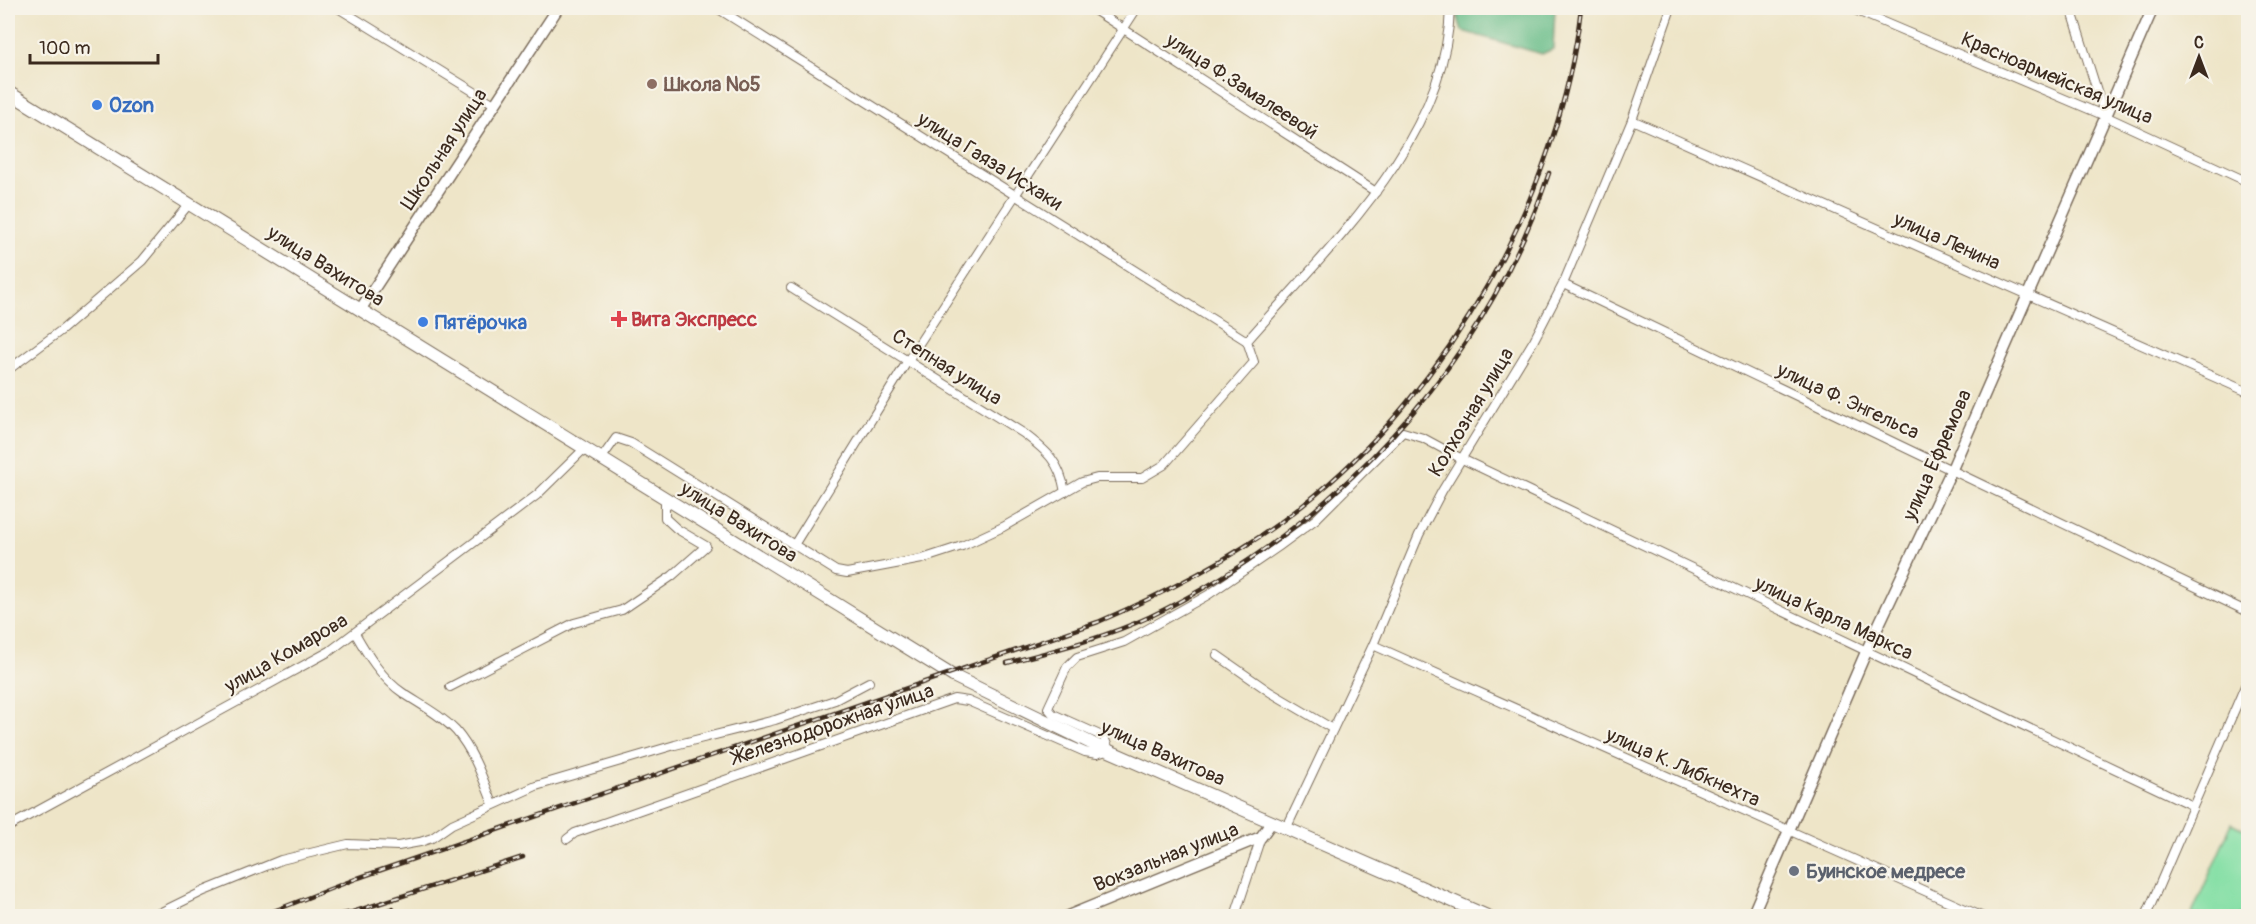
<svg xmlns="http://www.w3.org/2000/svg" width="2256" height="924" font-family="Pangolin,sans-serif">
<rect width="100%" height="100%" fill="#f7f3e8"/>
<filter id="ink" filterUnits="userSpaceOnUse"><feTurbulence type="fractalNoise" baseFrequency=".0167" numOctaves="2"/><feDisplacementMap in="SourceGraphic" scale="12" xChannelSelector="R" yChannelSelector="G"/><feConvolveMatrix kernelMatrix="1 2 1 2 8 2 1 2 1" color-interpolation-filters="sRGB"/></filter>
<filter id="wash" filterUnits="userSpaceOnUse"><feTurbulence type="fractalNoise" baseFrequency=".008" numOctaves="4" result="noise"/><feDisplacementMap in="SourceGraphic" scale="24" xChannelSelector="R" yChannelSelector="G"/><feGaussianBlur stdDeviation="1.35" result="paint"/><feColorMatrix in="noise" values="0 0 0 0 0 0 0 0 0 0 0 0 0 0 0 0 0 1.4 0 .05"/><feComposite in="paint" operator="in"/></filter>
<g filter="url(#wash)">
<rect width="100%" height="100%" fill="#eee5c8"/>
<path fill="#84dfa5" stroke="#608462" stroke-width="1.5" d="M2232,823L2248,831V916H2191Z"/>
<path fill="#6bbe8a" stroke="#537454" stroke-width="1.5" d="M1455,8H1555L1553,49L1542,54L1462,31Z"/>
</g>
<g filter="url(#ink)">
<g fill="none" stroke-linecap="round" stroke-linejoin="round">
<defs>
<g id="minor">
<path d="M338,8L494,104"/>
<path d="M717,8L1247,341"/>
<path d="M1091,8L1376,192"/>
<path d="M1850,8L2105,116L2248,182"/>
<path d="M2071,8L2105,116"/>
<path d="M1632,120L2248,392"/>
<path d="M1563,284L2248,612"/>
<path d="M791,288L1023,433C1047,451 1060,462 1065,492"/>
<path d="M8,370L63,329L142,261L189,204"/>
<path d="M601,459L616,438L631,443L836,571L847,573L922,559L962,546L1003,527L1082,482L1097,478H1142L1164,465L1254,362L1247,341C1328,248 1447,140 1450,8"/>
<path d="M794,545L907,362L1137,8"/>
<path d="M355,633C367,654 382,679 403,693C421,705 441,715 456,731C474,752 483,779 493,804"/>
<path d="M1373,645L1981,916"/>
<path d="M1217,655L1270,692L1333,729"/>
<path d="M450,687L574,623L622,610L672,576L706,546L677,529L665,518V499"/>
<path d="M8,827L330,651L537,495L584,449"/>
<path d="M1286,829L1373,645L1419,535L1442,491L1534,340L1563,284L1632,120L1671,8"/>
<path d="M567,839L575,833L954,699L968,701L1085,752L1097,754L1109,750L1104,737L1053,714L1048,708L1067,667L1077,657L1124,642L1208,595L1278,547L1316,519L1403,432L1423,438L1462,459L2193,806"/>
<path d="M153,916L204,891L281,860L348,844L398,846L420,842L432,838L452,824L536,786L675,745L775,720L835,700L869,682"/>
<path d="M1235,916L1261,837"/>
<path d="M2146,916L2248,679"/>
</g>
<g id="tertiary">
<path d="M360,310L558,8"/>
<path d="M1068,916L1261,837L1271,823"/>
<path d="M1752,916L1866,652L1952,469L2153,8"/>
</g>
<path id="secondary" d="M8,92L953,676L1091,743L1487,916"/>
</defs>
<use href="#minor" stroke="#7a6b5a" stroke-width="10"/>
<use href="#tertiary" stroke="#7a6b5a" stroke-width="13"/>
<use href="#secondary" stroke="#7a6b5a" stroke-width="14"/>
<use href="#minor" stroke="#fff" stroke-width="8"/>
<use href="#tertiary" stroke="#fff" stroke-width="10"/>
<use href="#secondary" stroke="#fff" stroke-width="12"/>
<defs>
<g id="rail">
<path d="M1007,663C1055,650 1104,638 1149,617C1332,529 1484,367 1549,173"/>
<path d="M353,912L523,857"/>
<path d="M261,916L358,878L1098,622C1170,591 1240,555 1302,506C1449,390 1560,193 1581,8"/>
<path d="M330,916L360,911"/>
<path d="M372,916L393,908"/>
</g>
</defs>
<use href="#rail" stroke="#3b2a1e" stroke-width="4.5"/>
<use href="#rail" stroke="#f7f3e8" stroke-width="2" stroke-dasharray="7" stroke-linecap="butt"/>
</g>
</g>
<circle fill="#8d6e63" stroke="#f7f3e8" stroke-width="2" cx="652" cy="84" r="6"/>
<g fill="#3f7fe0" stroke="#f7f3e8" stroke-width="2">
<circle cx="97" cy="105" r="6"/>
<circle cx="423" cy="322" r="6"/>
</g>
<path fill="#e0444e" stroke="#f7f3e8" stroke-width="2" d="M616 310h6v6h6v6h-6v6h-6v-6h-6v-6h6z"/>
<circle fill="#6b7280" stroke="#f7f3e8" stroke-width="2" cx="1794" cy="871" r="6"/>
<g text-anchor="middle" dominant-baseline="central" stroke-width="4.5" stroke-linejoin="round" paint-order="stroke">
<g font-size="20" fill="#3b2a1e" stroke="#f7f3e8">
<text transform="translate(2057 78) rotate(23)">Красноармейская улица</text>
<text transform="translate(1242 86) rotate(33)">улица Ф.Замалеевой</text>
<text transform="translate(444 149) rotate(-57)">Школьная улица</text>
<text transform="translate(990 161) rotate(32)">улица Гаяза Исхаки</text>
<text transform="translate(1947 241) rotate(24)">улица Ленина</text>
<text transform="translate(326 266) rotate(32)">улица Вахитова</text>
<text transform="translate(947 367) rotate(32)">Степная улица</text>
<text transform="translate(1848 401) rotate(25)">улица Ф. Энгельса</text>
<text transform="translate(1471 412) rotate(-59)">Колхозная улица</text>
<text transform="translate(1937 455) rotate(-66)">улица Ефремова</text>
<text transform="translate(739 522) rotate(32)">улица Вахитова</text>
<text transform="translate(1834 618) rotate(25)">улица Карла Маркса</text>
<text transform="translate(286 653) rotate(-30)">улица Комарова</text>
<text transform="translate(833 724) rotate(-19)">Железнодорожная улица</text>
<text transform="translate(1163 753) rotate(24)">улица Вахитова</text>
<text transform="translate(1683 767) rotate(24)">улица К. Либкнехта</text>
<text transform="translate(1166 857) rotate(-22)">Вокзальная улица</text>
</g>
<g font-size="20" font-weight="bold" fill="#785e54" stroke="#f7f3e8" text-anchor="start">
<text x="664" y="84">Школа №5</text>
</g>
<g font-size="20" font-weight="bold" fill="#366cbe" stroke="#f7f3e8" text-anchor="start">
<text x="109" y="105">Ozon</text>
<text x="435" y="322">Пятёрочка</text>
</g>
<g font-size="20" font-weight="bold" fill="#be3a42" stroke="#f7f3e8" text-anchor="start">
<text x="631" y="319">Вита Экспресс</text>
</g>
<g font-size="20" font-weight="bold" fill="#5b616d" stroke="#f7f3e8" text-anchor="start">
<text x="1806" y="871">Буинское медресе</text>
</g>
</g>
<rect width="2256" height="924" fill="none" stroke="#f7f3e8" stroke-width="30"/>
<g transform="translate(2199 57)" stroke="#f7f3e8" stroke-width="4.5" paint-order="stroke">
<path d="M0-4.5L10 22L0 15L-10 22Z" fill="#3b2a1e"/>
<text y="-9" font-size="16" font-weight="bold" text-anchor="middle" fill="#3b2a1e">С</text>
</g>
<path d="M30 54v9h128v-9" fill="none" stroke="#3b2a1e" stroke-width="3"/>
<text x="39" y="54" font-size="18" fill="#3b2a1e" stroke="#f7f3e8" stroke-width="4.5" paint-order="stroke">100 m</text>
</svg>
